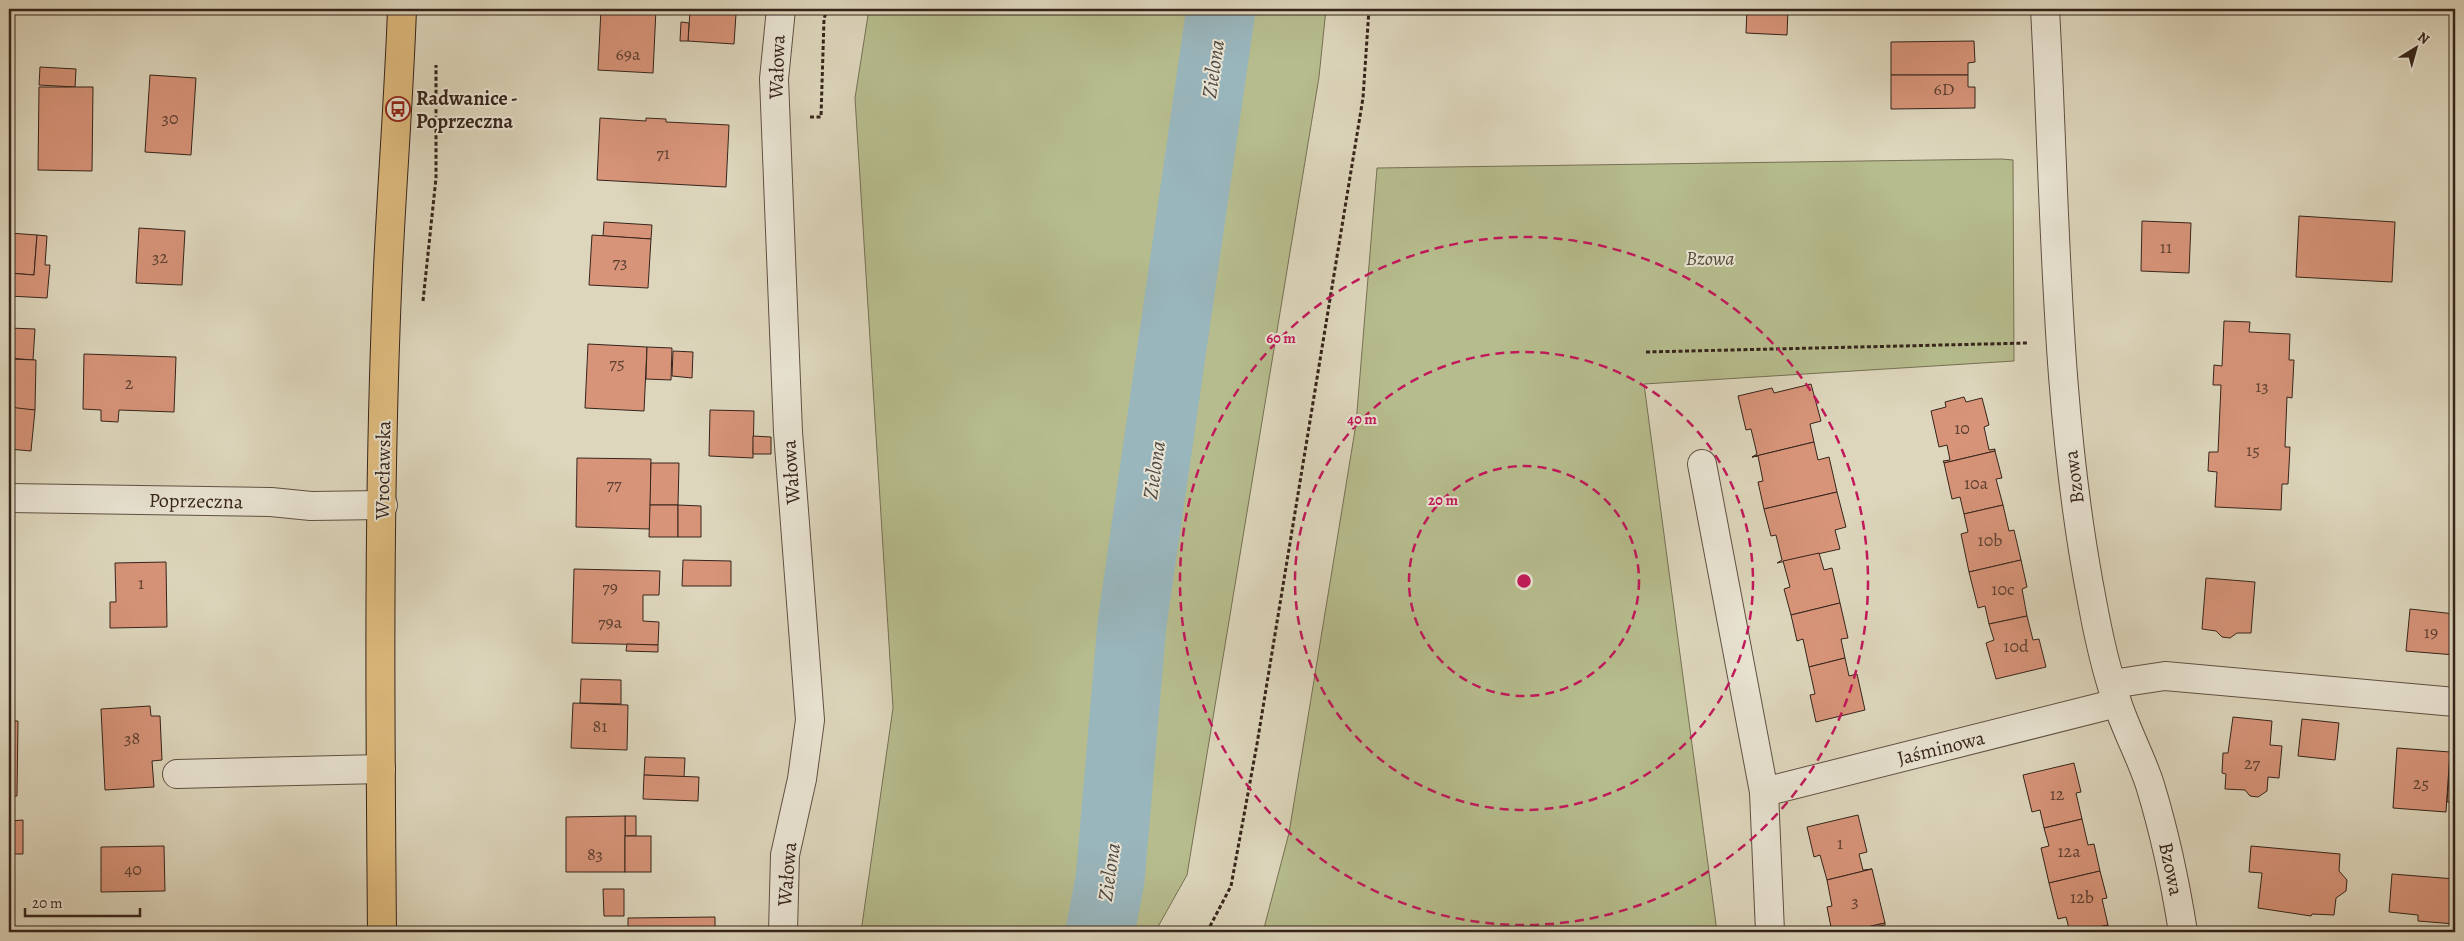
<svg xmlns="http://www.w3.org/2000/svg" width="2464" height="941" font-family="Alegreya,serif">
<rect width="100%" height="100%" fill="#ddd6bc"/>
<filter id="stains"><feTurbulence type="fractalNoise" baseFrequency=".004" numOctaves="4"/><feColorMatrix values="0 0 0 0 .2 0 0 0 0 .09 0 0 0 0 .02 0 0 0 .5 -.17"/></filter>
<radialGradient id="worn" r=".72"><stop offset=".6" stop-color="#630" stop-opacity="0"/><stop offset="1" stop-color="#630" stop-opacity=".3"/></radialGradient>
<g fill="#b6bc8d" stroke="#767054">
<path d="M869,9H1326L1319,77L1187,875L1155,932H861L893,708L855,98Z"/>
<path d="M2002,159L2013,160L2014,361L1644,384L1717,932H1263L1289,833L1356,424L1377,168Z"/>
</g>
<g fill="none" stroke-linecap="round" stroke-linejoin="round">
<path stroke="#99b6bd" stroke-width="69" d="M1100,932L1110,880L1132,624L1221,9"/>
</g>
<g fill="#d79479" stroke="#36241b">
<path d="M601,9H656L653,73L598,70Z"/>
<path d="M1747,9H1788L1787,35L1746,33Z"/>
<path d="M690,11L736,14L734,44L688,41Z"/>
<path d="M681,22L689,23L688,41H680Z"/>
<path d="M1974,41L1975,62L1968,63V75H1891V42Z"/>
<path d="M40,67L76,69L75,87L39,85Z"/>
<path d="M150,75L196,78L191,155L145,152Z"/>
<path d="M1891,75H1968V87H1975V108L1891,109Z"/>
<path d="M39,87H93L92,171L38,170Z"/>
<path d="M600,118L646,121V118L666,119V122L729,125L726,187L597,180Z"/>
<path d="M2299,216L2395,222L2392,282L2296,277Z"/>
<path d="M2142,221L2191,223L2189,273L2141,271Z"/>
<path d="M604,222L652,225L651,239L603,236Z"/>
<path d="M139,228L185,231L182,285L136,283Z"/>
<path d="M9,233L37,235L34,275L9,273Z"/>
<path d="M37,235L47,236L45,265H50L47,298L9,296V273L34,275Z"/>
<path d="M592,235L651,239L648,288L589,285Z"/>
<path d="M2224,321L2250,322L2249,332L2290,334L2289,360H2294L2292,398L2287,397L2285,447H2290L2288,484H2282L2281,510L2215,507L2217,472L2208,471L2209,452H2218L2221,385H2213L2214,365L2222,366Z"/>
<path d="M9,328L35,329L33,360L9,358Z"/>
<path d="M588,344L647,347L644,411L585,408Z"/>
<path d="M647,347L672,348L671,380L646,379Z"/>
<path d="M673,351L693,352L692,378L672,376Z"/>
<path d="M84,354L176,357L174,412L119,410L118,422L101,421V410L83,409Z"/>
<path d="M9,359L36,360L35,410L9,409Z"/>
<path d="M1811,384L1821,421L1810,424L1814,442L1752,457L1757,454L1751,429L1746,430L1738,396L1772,388L1774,393Z"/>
<path d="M1964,397L1966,402L1982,398L1989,425L1984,427L1989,450L1995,449V451L1944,463L1943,461L1950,460L1947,445L1939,447L1931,411L1946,407L1945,402Z"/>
<path d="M9,407L35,410L31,451L9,449Z"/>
<path d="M710,410L754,411L753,458L709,456Z"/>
<path d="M753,436L771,437V454H753Z"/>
<path d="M1814,442L1818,460L1829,457L1837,492L1764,509L1758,482L1763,481L1758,456L1752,457Z"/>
<path d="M1995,451L2002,478L1996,479L2003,505L1964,514L1960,497L1952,499L1944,463Z"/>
<path d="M577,458L651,459L650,529L576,527Z"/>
<path d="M651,463H679L678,505H650Z"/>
<path d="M1837,492L1846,527L1835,530L1840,549L1777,563L1782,560L1776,535L1771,536L1764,509Z"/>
<path d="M650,505H678V537H649Z"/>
<path d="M678,505L701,506V537H678Z"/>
<path d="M2003,505L2009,531L2014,530L2021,560L1969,572L1961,534L1968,532L1964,514Z"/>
<path d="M1819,553L1824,570L1832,568L1840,603L1791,615L1784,589L1790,587L1783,561Z"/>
<path d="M683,560L731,561V586H682Z"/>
<path d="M2021,560L2027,587L2022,589L2027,616L1989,624L1985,606L1978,608L1969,572Z"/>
<path d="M166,562L167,627L110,628V602H116L115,563Z"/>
<path d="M574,569L660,571L659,595H643V621L659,622L658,645L572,643Z"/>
<path d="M2206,578L2255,582L2251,633H2237L2230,638L2222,637L2216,631L2202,629Z"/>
<path d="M1840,603L1848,638L1841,639L1845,658L1809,667L1803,639L1797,641L1791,615Z"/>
<path d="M2410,609L2455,614V655L2406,651Z"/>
<path d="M2027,616L2033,640L2039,639L2046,667L1996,679L1986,643L1994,640L1989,624Z"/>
<path d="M627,644L658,645V652L626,651Z"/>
<path d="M1845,658L1849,676L1857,674L1865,710L1816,722L1810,695L1815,694L1809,667Z"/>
<path d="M581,679L621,680V704L580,703Z"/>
<path d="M573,703L628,705L627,750L571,748Z"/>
<path d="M150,706L151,716H160L162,760L152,761L154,787L105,790L101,709Z"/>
<path d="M2233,717L2272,721L2270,745L2282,746L2279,778L2268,777L2267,791L2258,797L2250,796L2245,790L2225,789L2226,774L2222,773L2223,753H2228Z"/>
<path d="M2302,719L2339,723L2335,760L2298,756Z"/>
<path d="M9,721H18L17,796H9Z"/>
<path d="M2397,748L2450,752L2446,812L2393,808Z"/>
<path d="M645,757L685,758L684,777L644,775Z"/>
<path d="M2074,763L2081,792L2076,793L2082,819L2044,828L2040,810L2032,812L2023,775Z"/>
<path d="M2450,764H2455V802H2447Z"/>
<path d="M644,775L699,777L698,801L643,799Z"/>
<path d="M1858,815L1867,852L1859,854L1863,870L1872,869L1827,880L1820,855L1814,857L1807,827Z"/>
<rect x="625" y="816" width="11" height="20"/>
<path d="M625,816V872H566V817Z"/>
<path d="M2082,819L2088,845L2094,844L2100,871L2049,883L2041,848L2049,846L2044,828Z"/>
<path d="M23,820V854H9V821Z"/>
<rect x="625" y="836" width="26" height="36"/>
<path d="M164,846L165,891L101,892V847Z"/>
<path d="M2251,846L2340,854L2339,871L2347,880L2346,891L2336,898L2334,915L2312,914L2311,916L2258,908L2262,873L2249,872Z"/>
<path d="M1872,869L1885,923L1845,932H1832L1827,907L1832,906L1827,880Z"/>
<path d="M2100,871L2107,898L2102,899L2108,925L2070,932L2066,917L2058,919L2049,883Z"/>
<path d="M2392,874L2455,879V924L2418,921V915L2389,912Z"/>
<path d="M603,889H624V916H604Z"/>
<path d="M715,917V932H628V918Z"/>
<path d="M1885,923V925L1874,927L1875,932H1845Z"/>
<path d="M2108,925L2109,932H2079Z"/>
</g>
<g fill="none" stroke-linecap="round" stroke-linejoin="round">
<defs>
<g id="minor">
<path d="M781,9L774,79L788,432L810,720L802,779L785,855L783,932"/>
<path d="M2045,9C2056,206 2054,406 2092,601C2098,634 2106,670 2117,702C2126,730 2141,757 2150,785C2165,834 2175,881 2183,932"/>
<path d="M1702,464L1764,792L1770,932"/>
<path d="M9,498L271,502L311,506L383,505"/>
<path d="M2112,684L2165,676L2455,702"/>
<path d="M177,774L381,769"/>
<path d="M1764,792L2117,703"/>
</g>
<path id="major" d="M382,932C380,711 378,489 388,268C392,182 399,95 402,9"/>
</defs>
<use href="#minor" stroke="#605043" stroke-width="30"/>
<use href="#major" stroke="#36241b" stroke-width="30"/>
<g stroke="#36241b" stroke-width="3" stroke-dasharray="4 2.5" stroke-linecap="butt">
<path d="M810,117H821L824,19L827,9"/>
<path d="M423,301L436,178V65"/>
<path d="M1646,352L2028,343"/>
<path d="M1207,932L1231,886L1257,744L1363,98L1369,9"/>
</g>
<use href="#minor" stroke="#e9e4d3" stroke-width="28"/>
<use href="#major" stroke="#debb7e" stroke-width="28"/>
</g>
<g fill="none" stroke="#c2185b" stroke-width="2.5" stroke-dasharray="9 6">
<circle cx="1524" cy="581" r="115"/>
<circle cx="1524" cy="581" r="229"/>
<circle cx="1524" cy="581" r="344"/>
</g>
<defs>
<symbol id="bus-ring" viewBox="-11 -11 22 22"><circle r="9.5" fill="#e9e4d3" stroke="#8f2418" stroke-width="1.5"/><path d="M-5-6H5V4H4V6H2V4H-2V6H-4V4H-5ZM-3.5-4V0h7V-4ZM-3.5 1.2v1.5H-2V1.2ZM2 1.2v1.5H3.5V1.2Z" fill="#8f2418"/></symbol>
</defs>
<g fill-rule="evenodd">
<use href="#bus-ring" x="384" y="95" width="28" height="28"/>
</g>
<g text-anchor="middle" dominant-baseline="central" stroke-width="4" stroke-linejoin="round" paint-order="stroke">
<g font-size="18" fill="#5e4032">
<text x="628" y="54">69a</text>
<text x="1944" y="89">6D</text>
<text x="170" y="118">30</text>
<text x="663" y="153">71</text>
<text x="2166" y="247">11</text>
<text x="160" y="257">32</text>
<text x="620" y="262">73</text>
<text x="617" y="363">75</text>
<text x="129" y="383">2</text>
<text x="2262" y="386">13</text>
<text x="1962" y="428">10</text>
<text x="2253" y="450">15</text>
<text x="1976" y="483">10a</text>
<text x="614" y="484">77</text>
<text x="1990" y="540">10b</text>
<text x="141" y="583">1</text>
<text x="610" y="587">79</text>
<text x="2003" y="589">10c</text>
<text x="610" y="622">79a</text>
<text x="2431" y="632">19</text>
<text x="2016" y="646">10d</text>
<text x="600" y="726">81</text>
<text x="132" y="738">38</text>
<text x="2252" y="763">27</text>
<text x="2421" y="783">25</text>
<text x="2057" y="794">12</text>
<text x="1840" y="843">1</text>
<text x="2069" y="851">12a</text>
<text x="595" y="854">83</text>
<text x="133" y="869">40</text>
<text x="2082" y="897">12b</text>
<text x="1855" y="901">3</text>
</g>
<g font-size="20" fill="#36241b" stroke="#e9e4d3">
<text transform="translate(777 67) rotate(-88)">Wałowa</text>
<text transform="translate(383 470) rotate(-89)">Wrocławska</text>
<text transform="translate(791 472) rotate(-94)">Wałowa</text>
<text transform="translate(2074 477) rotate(-97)">Bzowa</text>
<text transform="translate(196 501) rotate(1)">Poprzeczna</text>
<text transform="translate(1941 748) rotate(-14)">Jaśminowa</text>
<text transform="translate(2171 869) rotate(78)">Bzowa</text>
<text transform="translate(787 874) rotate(-85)">Wałowa</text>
</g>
<g font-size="20" font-weight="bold" fill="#36241b" stroke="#e9e4d3" text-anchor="start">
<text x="416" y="98">Radwanice -<tspan x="416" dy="23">Poprzeczna</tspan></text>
</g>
<g font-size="20" font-style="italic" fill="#564a38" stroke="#e9e4d3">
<text x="1710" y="258">Bzowa</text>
</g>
<g font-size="21" font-style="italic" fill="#4f4844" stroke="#e9e4d3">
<text transform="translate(1213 69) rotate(-82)">Zielona</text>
<text transform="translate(1154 470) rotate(-82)">Zielona</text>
<text transform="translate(1109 872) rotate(-82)">Zielona</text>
</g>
</g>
<circle cx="1524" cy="581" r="8" fill="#c2185b" stroke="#e9e4d3" stroke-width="2.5"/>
<g font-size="15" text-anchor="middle" font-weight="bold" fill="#c2185b" stroke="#e9e4d3" stroke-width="4" stroke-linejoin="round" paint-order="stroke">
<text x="1281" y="343">60 m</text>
<text x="1362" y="424">40 m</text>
<text x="1443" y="505">20 m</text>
</g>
<rect width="2464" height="941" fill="none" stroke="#ddd6bc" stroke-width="30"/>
<rect x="10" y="10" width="2444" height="921" fill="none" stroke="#36241b" stroke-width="2.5"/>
<rect x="15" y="15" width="2434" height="911" fill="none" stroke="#36241b"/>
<g transform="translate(2416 48) rotate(37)" stroke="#e9e4d3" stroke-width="4" paint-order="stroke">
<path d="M0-4L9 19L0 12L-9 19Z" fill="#36241b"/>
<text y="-8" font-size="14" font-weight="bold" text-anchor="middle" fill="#36241b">N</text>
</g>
<path d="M25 908v8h115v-8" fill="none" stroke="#36241b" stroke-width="2.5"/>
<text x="32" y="908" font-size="15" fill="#36241b" stroke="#e9e4d3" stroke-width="4" paint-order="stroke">20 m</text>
<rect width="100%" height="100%" filter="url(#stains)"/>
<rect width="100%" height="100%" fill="url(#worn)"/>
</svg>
